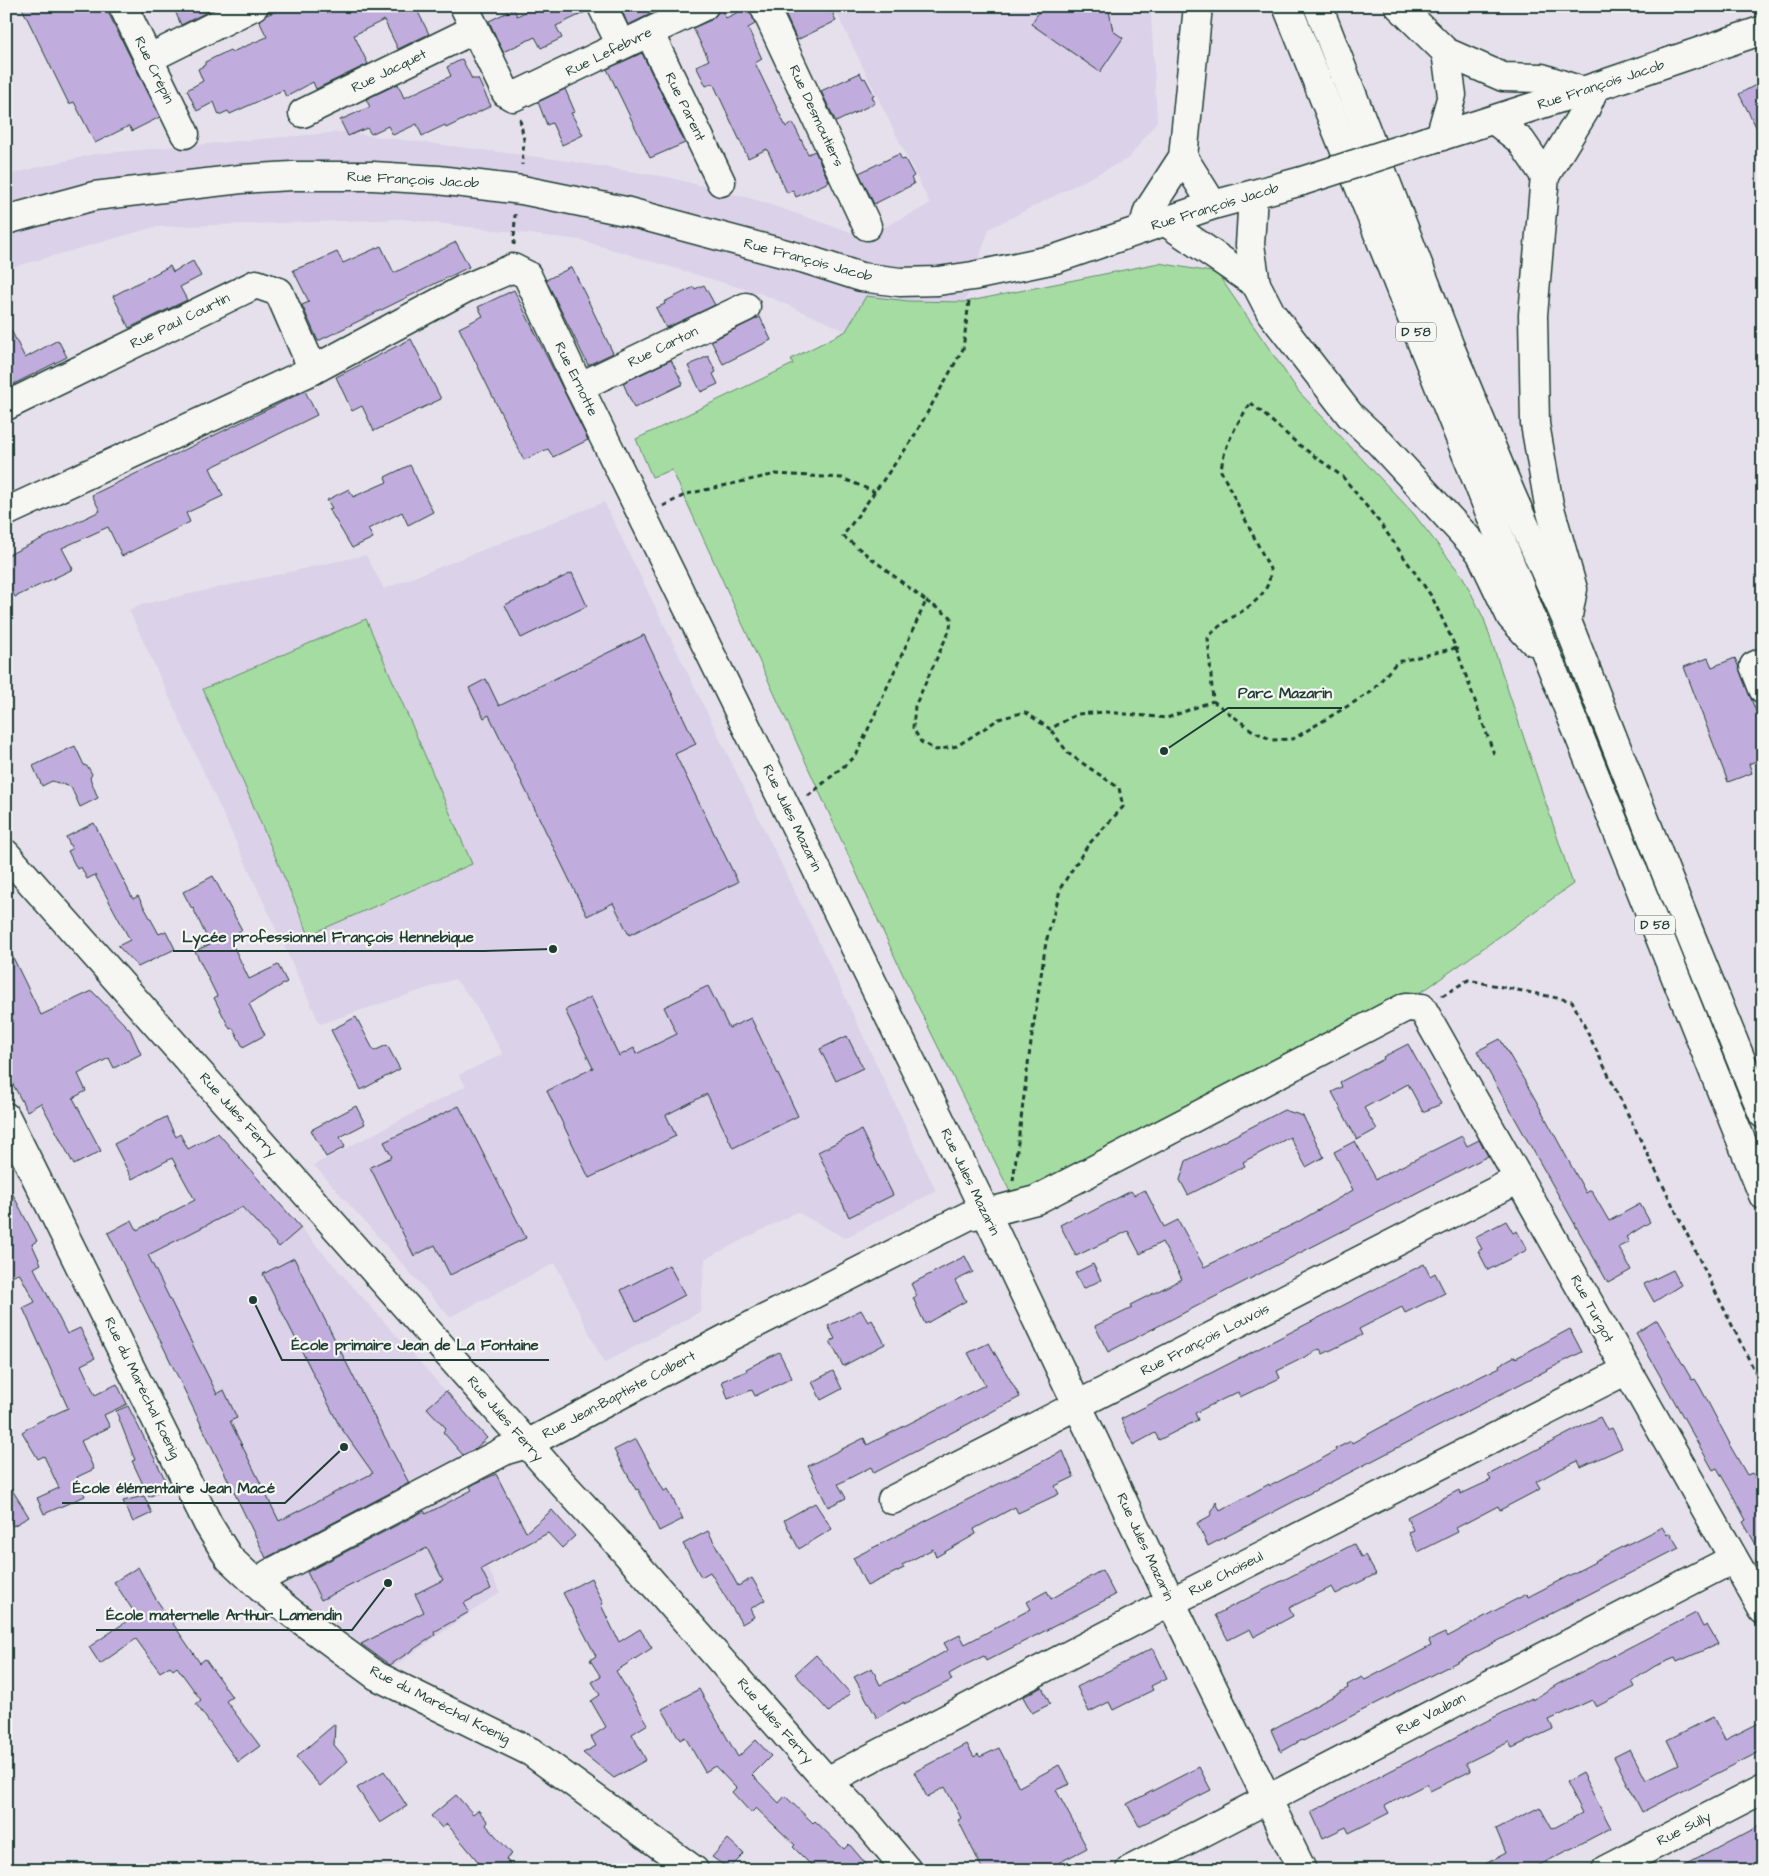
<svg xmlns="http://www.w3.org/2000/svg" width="1769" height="1876" font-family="'Architects Daughter',sans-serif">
<rect width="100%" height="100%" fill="#e6e0ec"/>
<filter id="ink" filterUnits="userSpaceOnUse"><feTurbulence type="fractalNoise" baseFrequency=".02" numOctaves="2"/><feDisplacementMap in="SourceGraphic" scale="10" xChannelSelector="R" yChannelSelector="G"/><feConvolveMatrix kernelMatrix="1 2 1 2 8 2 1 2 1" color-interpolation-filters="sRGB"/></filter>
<g filter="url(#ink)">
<g fill="#dbd1e8">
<path d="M833,6H1148L1151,14L1157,121L1129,158L989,229L965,302L908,301L866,297L846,331L765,295L580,240L402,219L155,227L6,269V175L95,154L341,132L554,159L667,177L753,199L865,237L930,204Z"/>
<path d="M604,502L811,925L936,1191L845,1238L797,1212L705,1259L700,1312L604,1363L555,1263L450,1317L314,1165L466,1086L459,1075L503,1054L473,1001L455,979L320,1024L129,610L144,604L366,555L384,589Z"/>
<path d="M269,1192L487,1438L465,1457L267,1558L125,1267Z"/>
<path d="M449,1492L500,1592L393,1667L284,1587L277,1580Z"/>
</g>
<g fill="#a4dca1" stroke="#628c6a">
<path d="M1159,263L1217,273L1299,392L1413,513L1463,577L1484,619L1573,884L1426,989L1016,1204L909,988L672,470L652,477L636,439L793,364L791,359L846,331L866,296L908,301L965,302Z"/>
<path d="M366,619L472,864L309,935L203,689Z"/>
</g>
<g fill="#c0addd" stroke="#1f3d34">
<path d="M21,6H105L160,117L132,131L129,126L95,143L74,102L69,104Z"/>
<path d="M173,6H219L181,25Z"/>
<path d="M274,6H415L429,34L398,49L384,20L354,35L368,64L316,89L313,82L286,97L283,90L230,114L228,111L219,115L214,102L197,111L187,90L203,81L198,69L205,65V62L230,50L232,52L267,37L259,21L266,15L277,11Z"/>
<path d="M537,6H587L588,11L556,26L562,38L541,48L535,37L503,52L489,21L514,9L517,16Z"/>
<path d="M620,6H667L628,25Z"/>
<path d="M719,6L726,18L749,7L755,24L748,28L762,59L755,63L786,127L793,123L808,154L815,151L829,182L796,197L793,190L787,193L767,149L748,158L713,83L706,86L696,66L709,60L693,28L711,20L717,14Z"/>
<path d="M789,6H830L836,21L797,40L783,9Z"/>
<path d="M1043,6H1108L1113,31L1123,38L1100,72L1031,24Z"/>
<path d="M642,53L685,143L650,158L607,69Z"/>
<path d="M462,59L472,79H478L491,106L446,128L445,125L422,136L417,124L393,135L388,126L371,134L367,128L348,136L340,120L370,107L366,99L398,84L404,98L451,76L447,67Z"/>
<path d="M860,73L863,79L865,78L874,95L872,96L875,103L836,122L821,91Z"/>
<path d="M1763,81V140L1739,94Z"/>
<path d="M565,89L575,112L571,113L583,135L562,145L552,123L547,125L538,102Z"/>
<path d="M899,154L902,160L905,159L914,176L911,178L914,184L874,204L859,173Z"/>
<path d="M456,242L469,267L318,341L302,305L309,302L293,270L315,262L337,252L343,263L381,246L394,273Z"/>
<path d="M193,261L201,276L180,287L187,300L129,328L113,296L170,266L173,272Z"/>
<path d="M572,267L613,353L588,365L546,280Z"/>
<path d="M704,285L715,305L666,328L656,308L665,304L664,302L694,287L695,289Z"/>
<path d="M514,290L588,440L553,457L548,449L524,460L459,328L483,316L478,307Z"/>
<path d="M760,317L771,340L723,364L711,341Z"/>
<path d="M6,320L25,358L58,340L67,357L6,388Z"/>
<path d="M411,339L441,399L374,431L362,406L352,411L336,377Z"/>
<path d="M708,356L716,372L713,374L718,384L701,392L688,366Z"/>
<path d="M671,360L683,384L634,408L623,383Z"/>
<path d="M305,391L317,415L210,468L223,496L186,513L190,522L122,556L108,527L62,548L73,569L15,597L6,579V556L100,511L92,495Z"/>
<path d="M410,465L433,512L408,525L402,512L368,529L373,538L352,548L329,509L332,508L327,500L349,489L353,497L387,482L385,477Z"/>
<path d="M572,573L587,606L521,638L505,605Z"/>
<path d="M644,635L696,744L675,754L738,882L629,935L613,903L587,916L489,715L484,718L469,688L486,679L499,706Z"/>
<path d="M1708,658L1712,667L1735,658L1763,729V758L1749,764L1752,773L1728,782L1684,667Z"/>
<path d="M75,746L84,765L88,767L92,774L90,778L98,798L80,807L71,787L52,781L42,786L33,766Z"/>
<path d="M94,823L133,899L138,896L159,934L166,931L175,949L138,967L118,946L130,940L95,875L87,879L81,867L77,869L68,851L72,849L66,837Z"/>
<path d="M213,876L242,930L229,937L249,979L278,965L287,982L249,1004L265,1035L243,1047L233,1028L230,1029L214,998L217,996L195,951L210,944L193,908L192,909L183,892Z"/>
<path d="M6,943L41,1015L92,991L130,1030L141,1054L114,1068L109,1058L78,1074L86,1091L73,1098L101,1151L74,1165L41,1103L27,1111L6,1071Z"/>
<path d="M708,986L729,1028L751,1018L798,1116L733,1148L707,1094L666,1115L676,1136L589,1178L547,1091L593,1068L565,1010L591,997L619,1056L634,1048L636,1054L677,1034L664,1007Z"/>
<path d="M356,1017L374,1051L387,1045L400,1069L361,1090L331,1030Z"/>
<path d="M847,1036L863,1068L836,1081L820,1049Z"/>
<path d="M1500,1039L1534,1097L1586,1193L1591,1190L1609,1221L1640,1204L1650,1222L1626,1237L1629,1242L1619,1247L1631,1270L1608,1283L1477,1051Z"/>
<path d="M1408,1044L1441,1104L1423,1112L1408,1084L1364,1108L1377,1129L1357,1140L1332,1092L1342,1087L1340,1082L1384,1059L1383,1057Z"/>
<path d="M356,1106L365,1124L340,1137L345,1147L326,1157L311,1130Z"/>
<path d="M459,1106L526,1238L450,1275L435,1245L414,1256L370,1167L392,1157L384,1142Z"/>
<path d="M1284,1110L1303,1116L1324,1157L1306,1167L1290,1137L1243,1162L1245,1166L1188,1195L1180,1180L1186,1161Z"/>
<path d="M166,1117L176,1137L180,1134L188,1149L218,1133L301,1228L279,1247L242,1207L148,1255L217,1394L224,1390L237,1418L230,1421L279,1521L373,1473L339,1425L263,1274L294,1258L359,1388L409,1483L266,1558L108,1233L132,1220L137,1230L195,1200L172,1158L132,1179L114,1144Z"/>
<path d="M861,1130L893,1195L849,1217L818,1152Z"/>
<path d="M1462,1136L1467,1146L1479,1140L1488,1156L1108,1352L1095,1326L1132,1308L1130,1305L1182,1279L1162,1242L1140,1254L1128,1231L1076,1256L1060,1225L1085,1212L1087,1214L1131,1191L1134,1195L1145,1190L1164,1227L1178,1220L1204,1267L1296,1223L1353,1190L1334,1152L1355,1141L1376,1179Z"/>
<path d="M6,1181L37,1241L32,1244L41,1264L34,1268L67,1334L80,1328L95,1358L81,1365L95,1395L117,1384L127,1404L104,1415L110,1427L81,1441L94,1469L77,1477L85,1496L44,1514L37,1498L59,1488L44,1456L38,1459L22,1432L38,1422L68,1408L23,1308L35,1302L19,1273L11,1276L6,1267Z"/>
<path d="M1506,1221L1513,1233L1517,1231L1527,1250L1488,1270L1478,1251L1482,1249L1475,1237Z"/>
<path d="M965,1256L973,1272L955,1281L966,1301L925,1324L913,1298L917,1296L911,1284Z"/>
<path d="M1093,1264L1101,1280L1083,1289L1075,1273Z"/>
<path d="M1424,1264L1430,1276L1435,1273L1445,1293L1405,1313L1402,1307L1359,1329L1362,1335L1323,1354L1320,1349L1299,1360L1277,1371L1280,1378L1240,1397L1238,1392L1217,1402L1195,1413L1198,1420L1159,1440L1155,1433L1133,1445L1121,1419Z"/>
<path d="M669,1265L685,1295L636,1321L621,1290Z"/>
<path d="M1673,1270L1681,1285L1654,1302L1644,1284Z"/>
<path d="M861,1310L868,1322L872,1320L885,1344L843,1366L830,1341L835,1339L828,1326Z"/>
<path d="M1657,1320L1692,1380L1695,1379L1700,1387L1730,1444H1729L1747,1475L1752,1473L1763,1491V1557L1743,1522L1746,1520L1732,1494L1717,1468L1713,1470L1636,1333Z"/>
<path d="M1570,1329L1582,1352L1208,1546L1197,1523L1210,1516L1216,1502L1220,1511L1269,1484L1270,1486L1303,1469L1336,1451L1335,1449L1351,1441L1352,1443L1418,1407L1500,1367L1499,1365L1515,1356L1516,1358Z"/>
<path d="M989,1343L1020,1397L874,1473L871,1467L838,1484L846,1498L828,1507L808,1466L864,1438L867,1445L985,1385L968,1353Z"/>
<path d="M779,1352L792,1378L755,1396L752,1390L728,1399L722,1381L747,1371L746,1369Z"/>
<path d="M833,1371L842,1389L821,1400L812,1382Z"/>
<path d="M446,1391L487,1438L475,1449L463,1455L443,1432L446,1428L427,1408Z"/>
<path d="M128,1406L169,1487L149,1497L132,1461L135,1460L116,1411Z"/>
<path d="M1600,1417L1607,1430L1612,1428L1622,1448L1581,1467L1578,1461L1556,1471L1536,1482L1540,1489L1500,1510L1498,1506L1456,1528L1458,1532L1418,1552L1408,1532L1413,1530L1407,1517L1459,1490L1461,1494L1491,1480L1488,1475Z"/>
<path d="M636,1439L664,1491L668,1489L683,1519L659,1531L638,1489L636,1490L614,1450Z"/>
<path d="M1063,1451L1074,1477L1055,1486L1059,1494L1018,1513L1015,1507L974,1529L976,1534L936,1557L933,1549L902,1565L904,1568L867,1586L853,1558Z"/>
<path d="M496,1474L526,1532L552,1510L575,1536L562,1548L548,1533L481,1569L491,1589L464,1603L469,1612L434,1632L435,1635L390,1665L361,1644L424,1612L415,1594L443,1580L427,1548L321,1600L307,1572L424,1511L426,1514L472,1490L470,1487L474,1484Z"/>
<path d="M6,1480L29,1517L13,1526L6,1516Z"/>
<path d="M144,1496L152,1513L133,1522L123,1501Z"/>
<path d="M815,1503L832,1529L799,1549L784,1520Z"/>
<path d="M1662,1527L1667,1535L1670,1533L1679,1548L1303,1741L1302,1740L1281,1752L1271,1730L1348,1688L1347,1685L1362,1677L1365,1680L1431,1646L1429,1641L1436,1637L1445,1633L1447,1637L1511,1602L1527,1594L1528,1597L1595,1562L1594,1561Z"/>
<path d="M708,1531L738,1586L752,1578L765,1600L750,1609L754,1617L742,1624L710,1572L701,1577L683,1544Z"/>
<path d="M1354,1544L1361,1557L1365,1555L1376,1574L1336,1594L1332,1587L1311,1597L1289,1608L1293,1616L1254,1637L1250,1629L1228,1640L1215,1615Z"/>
<path d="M138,1567L156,1599L200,1663L205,1659L232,1697L226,1701L260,1746L238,1762L196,1704L201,1700L177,1667L173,1670L170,1666L160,1672L136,1639L100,1664L89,1647L136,1615L114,1582Z"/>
<path d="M1102,1570L1115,1595L986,1661L984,1656L965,1665L949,1674L952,1680L904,1704V1702L877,1718L854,1677L872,1668L880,1685L916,1668L948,1650L944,1643L960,1635L965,1644L1031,1609L1027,1602L1047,1591L1051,1599Z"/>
<path d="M591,1578L603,1604L601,1605L619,1642L640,1629L652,1648L616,1671L648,1724L632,1734L646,1760L614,1778L583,1753L596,1746L591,1737L606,1727L591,1701L600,1695L592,1682L601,1677L590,1660L596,1656L563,1593Z"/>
<path d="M1696,1613L1703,1627L1707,1625L1718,1644L1677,1662L1675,1658L1655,1666L1632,1681L1635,1687L1596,1707L1592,1700L1549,1720L1553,1729L1512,1748L1509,1742L1466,1763L1471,1771L1430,1791L1427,1784L1407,1794L1385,1806L1389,1813L1349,1833L1346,1827L1323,1838L1311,1812L1471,1729L1532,1698V1700L1558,1684Z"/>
<path d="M1153,1648L1167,1678L1151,1686L1153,1690L1113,1710L1109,1702L1089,1712L1077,1687Z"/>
<path d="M816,1655L850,1693L829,1712L795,1674Z"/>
<path d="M1042,1687L1050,1704L1032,1713L1023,1697Z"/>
<path d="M699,1689L738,1757L756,1740L771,1756L752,1775L779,1803L785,1796L813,1823L815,1821L844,1849L849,1844L871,1870H816L793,1847L795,1845L756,1808L751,1813L732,1792L736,1788L715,1766L705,1772L685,1737L680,1740L662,1709Z"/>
<path d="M1713,1717L1725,1740L1763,1721V1750L1642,1812L1614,1757L1630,1749L1646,1780L1679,1764L1667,1740Z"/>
<path d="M335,1724L334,1745L348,1761L320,1786L296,1757Z"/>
<path d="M967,1744L974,1757L978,1754L980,1757L999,1748L1019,1787L1059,1765L1070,1784L1056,1790L1087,1848L1045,1870H983L958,1820L961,1818L945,1787L927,1797L914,1772Z"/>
<path d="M1199,1767L1211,1790L1139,1826L1127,1804Z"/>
<path d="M384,1771L407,1806L380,1823L357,1788Z"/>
<path d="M1582,1773L1611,1828L1530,1870H1474L1506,1853L1496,1829L1540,1807L1552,1829L1582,1813L1566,1782Z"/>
<path d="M456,1795L473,1814L478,1810L488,1822L486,1825L512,1854L506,1859L516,1870H485L447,1824L442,1828L431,1816Z"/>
<path d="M1763,1824V1858L1740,1870H1676Z"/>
<path d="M728,1839L744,1854L729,1869L712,1857Z"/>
</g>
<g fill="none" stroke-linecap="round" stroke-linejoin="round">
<defs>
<g id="minor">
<path d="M123,6L185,134"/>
<path d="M464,6L506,93L513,97L704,6"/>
<path d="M602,6L621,45"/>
<path d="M764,6L867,226"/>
<path d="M649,32L721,182"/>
<path d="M148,59L254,6"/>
<path d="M303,113L475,29"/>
<path d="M1426,141L1595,87L1763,30"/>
<path d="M6,220L94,196L241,179L292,176H373L438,180L522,190L625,211L805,259L861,277L900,282L938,281L973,276L1055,259L1213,205L1302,181"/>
<path d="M579,387L746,307"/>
<path d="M6,406L256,284L279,292L313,370"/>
<path d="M6,512L313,370L464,289L513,268L527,275L579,387L986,1213L1171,1602L1302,1870"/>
<path d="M1763,662L1754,666L1763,689"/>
<path d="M6,854L561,1482L614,1539L827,1781L864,1819L907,1870"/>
<path d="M6,1117L208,1524L229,1558L261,1588L293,1614L377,1676L531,1752L694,1870"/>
<path d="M892,1500L1519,1179"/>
<path d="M261,1588L269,1574L506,1450L527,1444L729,1337L968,1216L986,1213L1036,1200L1406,1007L1422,1008L1763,1610"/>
<path d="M827,1781L1171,1602L1627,1370"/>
<path d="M1130,1870L1733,1559"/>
<path d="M1606,1870L1763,1789"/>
</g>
<g id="highway">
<path d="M1287,6L1763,1195"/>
<path d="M1318,6L1450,347L1511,494L1567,621L1684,919L1763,1114"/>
<path d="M1399,6L1446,52L1503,77L1542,78L1582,91"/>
<path d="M1494,120L1521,141L1545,176"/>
<path d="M1440,137L1452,95L1446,52"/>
<path d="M1183,157L1213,205"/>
<path d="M1253,195L1250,245L1256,284L1271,313L1350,415L1380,443L1480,552L1511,617L1533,641"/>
<path d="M1166,222L1256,284"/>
<path d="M1143,229L1148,211L1183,157L1198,6"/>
<path d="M1567,621L1573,589L1549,505L1535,424L1533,315L1545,176L1585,110L1595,87"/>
</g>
</defs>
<use href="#minor" stroke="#1f3d34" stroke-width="31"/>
<use href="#highway" stroke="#1f3d34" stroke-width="31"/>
<g stroke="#1f3d34" stroke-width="3" stroke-dasharray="5 4" stroke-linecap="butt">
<path d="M520,119L524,140L522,165"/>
<path d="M514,245L515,214"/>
<path d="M1251,403L1298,444L1343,477L1380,523L1432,597L1456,648L1397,662L1371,692L1293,739L1272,740L1253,731L1213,701L1208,638C1224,616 1256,611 1268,584C1270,580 1270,573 1270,569L1221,471C1223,448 1237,422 1251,403Z"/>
<path d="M663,506L687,494L776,474L842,478L875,492"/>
<path d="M926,601L951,617L950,629L915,706L913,728L921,742L936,750L957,746L999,719L1025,712L1050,729L1077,714L1106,712L1167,718L1213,701"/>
<path d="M1456,648L1494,754"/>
<path d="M808,796L856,756L926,601L843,536L912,440L963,349L969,301"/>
<path d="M1442,996L1468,980L1572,1001L1763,1388"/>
<path d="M1013,1181L1030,1049L1046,942L1061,887L1088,845L1123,807L1119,788L1069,754L1050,729"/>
</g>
<use href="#minor" stroke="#f6f6f2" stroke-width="28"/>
<use href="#highway" stroke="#f6f6f2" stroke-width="28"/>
<defs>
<path id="minor-bridge" d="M1302,181L1426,141"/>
</defs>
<use href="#minor-bridge" stroke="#1f3d34" stroke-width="31" stroke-linecap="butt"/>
<use href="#minor-bridge" stroke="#f6f6f2" stroke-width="28"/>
</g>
</g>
<g text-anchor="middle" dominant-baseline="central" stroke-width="4.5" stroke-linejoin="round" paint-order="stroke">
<g fill="#f6f6f2" stroke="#60746d" stroke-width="1">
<rect x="1396" y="322.5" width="40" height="19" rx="4"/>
<rect x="1635" y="915.5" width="40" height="19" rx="4"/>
</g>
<g font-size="12" font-weight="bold" fill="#1f3d34">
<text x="1416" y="332">D 58</text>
<text x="1655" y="925">D 58</text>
</g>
<g font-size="14" fill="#1f3d34" stroke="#f6f6f2">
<text transform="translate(609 52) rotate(-26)">Rue Lefebvre</text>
<text transform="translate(154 70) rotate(64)">Rue Crépin</text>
<text transform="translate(389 71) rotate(-26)">Rue Jacquet</text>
<text transform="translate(1601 85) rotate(-18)">Rue François Jacob</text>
<text transform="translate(685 107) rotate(64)">Rue Parent</text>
<text transform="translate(816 116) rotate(65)">Rue Desmoutiers</text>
<text transform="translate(413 180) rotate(3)">Rue François Jacob</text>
<text transform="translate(1215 207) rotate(-17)">Rue François Jacob</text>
<text transform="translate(808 260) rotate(15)">Rue François Jacob</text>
<text transform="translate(180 321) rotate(-26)">Rue Paul Courtin</text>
<text transform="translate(663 347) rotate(-26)">Rue Carton</text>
<text transform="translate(576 379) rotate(64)">Rue Ernotte</text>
<text transform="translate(792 818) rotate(64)">Rue Jules Mazarin</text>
<text transform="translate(238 1115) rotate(48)">Rue Jules Ferry</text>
<text transform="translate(970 1182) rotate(64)">Rue Jules Mazarin</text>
<text transform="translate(1592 1309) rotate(61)">Rue Turgot</text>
<text transform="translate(1205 1340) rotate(-27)">Rue François Louvois</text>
<text transform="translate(142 1388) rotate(64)">Rue du Maréchal Koenig</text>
<text transform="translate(619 1395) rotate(-28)">Rue Jean-Baptiste Colbert</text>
<text transform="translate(505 1419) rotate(49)">Rue Jules Ferry</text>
<text transform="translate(1145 1547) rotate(65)">Rue Jules Mazarin</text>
<text transform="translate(1226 1574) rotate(-27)">Rue Choiseul</text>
<text transform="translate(440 1705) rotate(27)">Rue du Maréchal Koenig</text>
<text transform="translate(1431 1714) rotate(-27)">Rue Vauban</text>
<text transform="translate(775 1721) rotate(49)">Rue Jules Ferry</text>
<text transform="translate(1684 1829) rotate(-27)">Rue Sully</text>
</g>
</g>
<path fill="none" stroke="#1f3d34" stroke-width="2" d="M1164 751L1228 708H1342M553 949L484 951H173M253 1300L282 1360H549M344 1447L285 1503H62M388 1583L352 1630H96"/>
<g fill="#1f3d34" stroke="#f6f6f2" stroke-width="2">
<circle cx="1164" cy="751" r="5"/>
<circle cx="553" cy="949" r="5"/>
<circle cx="253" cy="1300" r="5"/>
<circle cx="344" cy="1447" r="5"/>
<circle cx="388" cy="1583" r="5"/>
</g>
<g font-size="15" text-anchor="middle" font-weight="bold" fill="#1f3d34" stroke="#f6f6f2" stroke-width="4.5" stroke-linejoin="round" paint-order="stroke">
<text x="1285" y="698">Parc Mazarin</text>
<text x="328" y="942">Lycée professionnel François Hennebique</text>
<text x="415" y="1350">École primaire Jean de La Fontaine</text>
<text x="174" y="1493">École élémentaire Jean Macé</text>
<text x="224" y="1620">École maternelle Arthur Lamendin</text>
</g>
<rect width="1769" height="1876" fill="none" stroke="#f6f6f2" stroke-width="25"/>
<rect x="12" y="12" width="1744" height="1851" fill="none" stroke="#1f3d34" stroke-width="2" filter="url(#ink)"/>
</svg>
